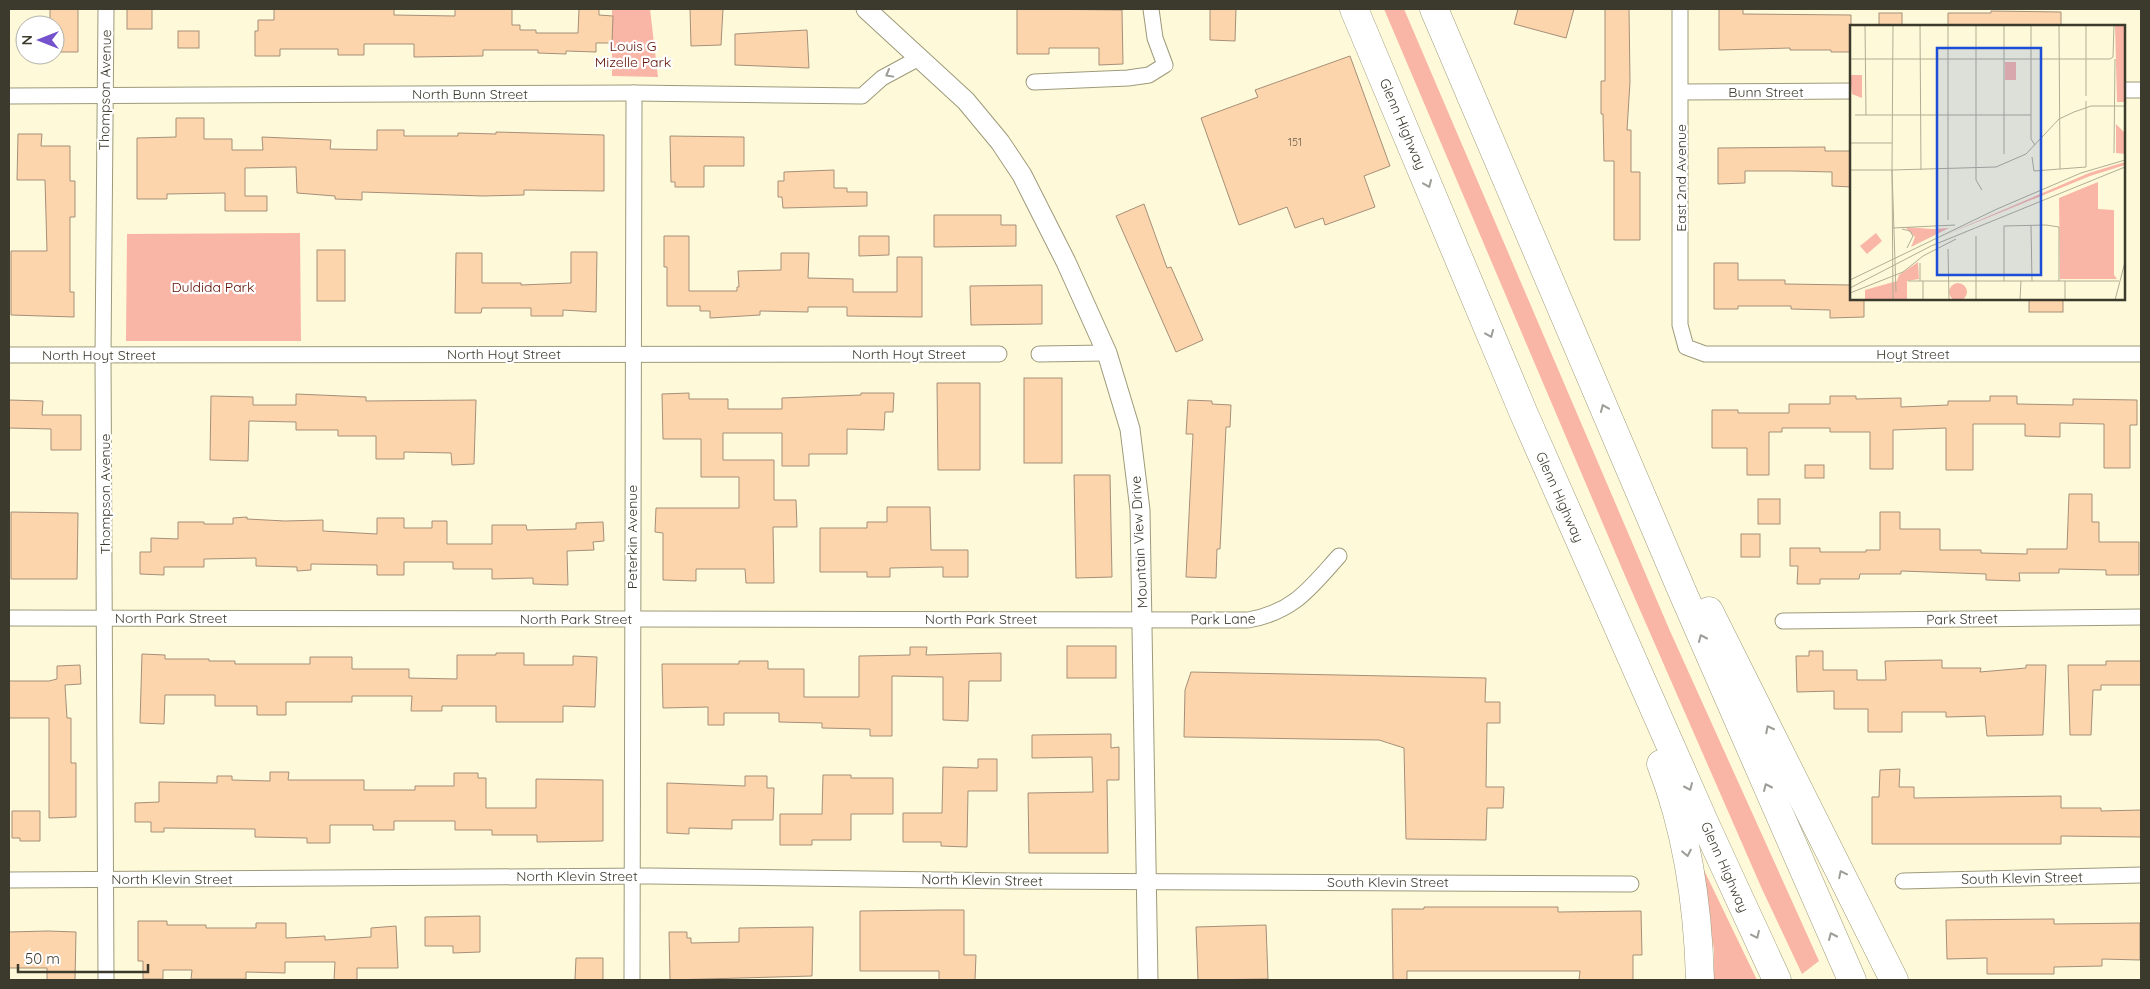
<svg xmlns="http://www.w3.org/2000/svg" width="2150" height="989" font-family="Quicksand,sans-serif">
<rect width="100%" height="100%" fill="#fefad9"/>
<g fill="#f9b6a6">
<path d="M612,9H650L658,77L612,76Z"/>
<path d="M1384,9H1404L1670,631L1819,961L1802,974L1762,889L1626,578Z"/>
<path d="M300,233L301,341H126L127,234Z"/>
<path d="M1704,870L1757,980H1714V950L1702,879Z"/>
</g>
<g fill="#fcd5ad" stroke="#a68f78">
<path d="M50,9H78V52H55V25H50Z"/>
<rect x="127" y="9" width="25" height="20"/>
<path d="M274,9H394V15L455,16V9H512V25H520V30H536V33H578L579,9H599V15L613,16L612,43H596V52L566,51V54L538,53V50H483V56L414,57V44H364V55H338V49H280V56H255V31H258V20H274Z"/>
<path d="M690,9H723L721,45L691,46Z"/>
<path d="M1017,9L1122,10L1123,64L1099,65V48H1049V54H1017Z"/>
<path d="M1210,9H1236L1235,41L1210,40Z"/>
<path d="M1518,9H1574L1566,38L1514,24Z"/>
<path d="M1605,9H1629L1630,82L1627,130H1631V172H1640V240H1614V161H1604L1603,114H1601V81H1605Z"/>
<path d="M1719,9H1743V14L1851,15V52H1831V50H1790V48L1719,50Z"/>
<path d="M1991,11L2061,12V26H1948V13H1991Z"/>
<rect x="1879" y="13" width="23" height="13"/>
<path d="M807,30L809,68L735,65V34Z"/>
<rect x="178" y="31" width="21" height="17"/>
<path d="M1350,56L1390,166L1364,176L1375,207L1325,225L1323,218L1295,228L1287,207L1239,225L1201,118L1258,97L1255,90Z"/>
<path d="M176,118H204V139H232V150H263L262,137L331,140L330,149L377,150V130H404V136H458V133L496,134V132L604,135V191L524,190V195L483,196L362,192V200L335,199V196L297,193L296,167L245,168V196H267V211H225V193L167,194V199H137V138L176,137Z"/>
<path d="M18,134H42L41,146H70V181H75V217H70V292H74V317L11,315V251H47L45,180H17Z"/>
<path d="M670,136L744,137V166H704V187H675V182H671Z"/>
<path d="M1825,147V151H1851V187L1832,186V172L1791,171H1745V183L1718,184V148Z"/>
<path d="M834,170V188H847V192H867V206L783,208L782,197H778V181H784V172Z"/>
<path d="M1144,204L1167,268L1171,267L1203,340L1176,352L1116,216Z"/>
<path d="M934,215H1001V225H1016V246L934,247Z"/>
<path d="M664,236H689V291H737V287H739L738,271L781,270V253H809L808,278L853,279V292H897V257H922V317L847,316V307H808V312L760,311V315L710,318V311H700V306H667V267H664Z"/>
<path d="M859,236H889V255L859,256Z"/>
<rect x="317" y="250" width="28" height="51"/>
<path d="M571,252H597L596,312L563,310V316H531V308H482L481,313H455L456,253H482V283H521V285L571,283Z"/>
<path d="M1714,263H1738V280H1785V284L1851,285V299H1864V317L1830,318V310L1791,309V306H1738V309H1714Z"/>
<path d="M1042,285V324L971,325L970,286Z"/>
<rect x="2029" y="299" width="34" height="13"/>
<rect x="1024" y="378" width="38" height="85"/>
<path d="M937,383H980V470H938Z"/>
<path d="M689,393V399H728V409H782V398L861,395V393H894L893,412H885L884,430L847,429V454H809V466H782V433H723V460H774V500H796L797,527H773L774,583H746L745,569H696V581L663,580V533L655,532L656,508H739V477H701V439H663L662,394Z"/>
<path d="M296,394L366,397V401L476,400L474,464L452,465L451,453L404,452V459H376V436H338V430H296V422L249,421L248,461L210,460L211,396L253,397V405H296Z"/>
<path d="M1830,396H1856V399L1901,398V407L1948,405V401H1990V396H2017V404L2073,405V399L2137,400V425H2130V468H2104V424L2060,423V437L2025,436V424H1973V470H1946V428L1893,430V469H1870V432H1830V428H1782V432H1769V475H1747V448H1712V410H1738V413H1789V404H1830Z"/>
<path d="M9,400L43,401L42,415H81V450H51V429L9,428Z"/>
<path d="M1188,400L1212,401V404L1231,405L1230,427H1226L1220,549H1217L1216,578L1186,577L1193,434H1186Z"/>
<rect x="1805" y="465" width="19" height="13"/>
<path d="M1074,475H1110L1112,577L1076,578Z"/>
<path d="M2069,494H2092V522H2099V542H2139V575H2106V570L2059,569V573H2019L2020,581L1986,580V574L1901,571V574H1860L1859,579H1820V584H1797L1798,566H1790V548H1820V552H1866V550H1880V512H1900V529H1940V550H1981V553L2027,554V549H2067Z"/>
<rect x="1758" y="499" width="22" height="25"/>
<path d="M887,507H930L931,550H968V577H943V567L890,568V577H867V572H820V528H867V522H887Z"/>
<path d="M11,512L78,513L77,579H11Z"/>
<path d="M247,517V519L285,521L323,520V531L377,534V518H404V528H432V521H447V544H492V525H526L527,530L576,529V523L603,522L604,541L593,542L594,550L567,551L568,585L533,584V578L492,579V569H453V562H404V575H377V565L311,564V570L297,571V567L256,566V558L204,559V567H164V575L140,574V552H151V538L178,539V522H204V524H233V518Z"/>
<rect x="1741" y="534" width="19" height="23"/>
<rect x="1067" y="646" width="49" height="32"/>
<path d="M910,647H927L926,655L1001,653V681H969L968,721L943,720V677L892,676V736H870V729L822,728V723L779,722V713H724V725H708V707L663,708L662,664H739V661H768V669H804V697H859V656L910,655Z"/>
<path d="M1809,651H1823V670H1857V680H1886L1885,661L1942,660V668H1981L1980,672L2026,668V665H2046L2043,735L1987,736L1985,716L1946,717V712H1902V732H1868V709H1834V691L1797,692L1796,656H1809Z"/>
<path d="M496,653H524V665H573V656L597,657L595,707L563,706V722H496V706H442V711H411L412,696H352V702H286V715H257V706H215V695H165L164,724L140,723L142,654L165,655V659H209V661H235V664H310V657H352V669H409V678L457,679V655H496Z"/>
<path d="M2106,661H2141V685H2101V690H2093L2091,735H2070L2068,665H2106Z"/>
<path d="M80,665L81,684L65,685L67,718H71V763H76V817L49,818V718H9V681H49L57,679V666Z"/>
<path d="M1191,672L1486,678L1485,702H1500V723H1487L1486,787H1504L1503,808H1487L1486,840L1406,839L1404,748L1379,740L1184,737L1185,690Z"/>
<path d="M1111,734V748L1119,747V780H1107L1108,853H1029L1028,793L1093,792L1092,757L1032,758V735Z"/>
<path d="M978,759H997V791H968L967,847L941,846V842H903V813H942L943,767L978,768Z"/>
<path d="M1900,769L1899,787H1914V798L2061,796V808H2101V811L2141,810V837L2061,836V844H1872V797H1879L1880,770Z"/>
<path d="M270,772H289L288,780H364V790H415V786H454V773H478V778H486V808H536V779L603,780V841L537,842V835H492V830H455V821H394V830H373V825H330V843H307V838L255,837V829L164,828V832H151V822H135V803L159,802V782L217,783V776H232V780L270,781Z"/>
<path d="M823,775H851V778H893V814H851V840H812V845H780V814H822Z"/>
<path d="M745,776H767V788H774L773,820H732V829L689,828V834L667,833V783L745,786Z"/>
<path d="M12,811H40V841H20V838H12Z"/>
<path d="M1424,907H1558V912L1641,911L1642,955H1633V980H1579L1580,971H1407V980H1393L1392,909H1424Z"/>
<path d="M940,910H964V955H976L975,980H939V971H860V911Z"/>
<path d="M480,916V952L453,953V946H425V917Z"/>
<path d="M2054,919V924L2140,923V960L2102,959V966L2054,967V974H1987V958L1947,959L1946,920Z"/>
<path d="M138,921H167V925H206V928H256V923H286V938L325,936V940L371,937V928L396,926L398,968H357V980H334L335,962H285V973L246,972V979H191L192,970H163V979H143V961H138Z"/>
<path d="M1266,925L1268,979L1198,980L1196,927Z"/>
<path d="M813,927L812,976L670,980L669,932H687V938H691V943L739,942V928Z"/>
<path d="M48,931L76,932L75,980H47V968H9V932Z"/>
<path d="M576,958H603V980H575Z"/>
</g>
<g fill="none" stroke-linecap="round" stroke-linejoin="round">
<defs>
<g id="minor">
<path d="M106,9L103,355L106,980"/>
<path d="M1680,9V325L1686,347L1705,354H2141"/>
<path d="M1034,82L1128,78L1149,75L1165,65L1155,38L1151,9"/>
<path d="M2124,90H2141"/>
<path d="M1681,92L1851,91"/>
<path d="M9,96L634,93L862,96L882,78L919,58"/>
<path d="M1039,354L1107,353"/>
<path d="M9,355L999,354"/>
<path d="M9,618L1248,620C1294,612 1310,588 1339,556"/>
<path d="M1783,621L2141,617"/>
<path d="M9,880L649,876L1013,881L1631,884"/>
<path d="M1903,881L2141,875"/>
<path d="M632,980L634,93"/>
</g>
<path id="tertiary" d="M866,9L966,101L1000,142L1022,175L1066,262L1107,353L1130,429L1140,510L1148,980"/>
<g id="motorway">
<path d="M1354,9L1524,414L1706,826L1777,980"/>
<path d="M1434,9L1682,591L1852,980"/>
<path d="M1709,611L1894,980"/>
<path d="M1661,764C1688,833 1698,906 1700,980"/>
</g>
</defs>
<use href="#minor" stroke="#9d9a7b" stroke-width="17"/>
<use href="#tertiary" stroke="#9d9a7b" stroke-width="21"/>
<use href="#motorway" stroke="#9d9a7b" stroke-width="29"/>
<use href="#minor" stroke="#fff" stroke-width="15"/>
<use href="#tertiary" stroke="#fff" stroke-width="19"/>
<use href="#motorway" stroke="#fff" stroke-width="28"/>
</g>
<defs><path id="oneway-chevron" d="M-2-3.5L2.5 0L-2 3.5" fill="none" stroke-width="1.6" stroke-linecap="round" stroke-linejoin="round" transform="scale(1.25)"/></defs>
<g stroke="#9e9c96">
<use href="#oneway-chevron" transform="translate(889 74) rotate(151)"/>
<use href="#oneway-chevron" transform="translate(1428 184) rotate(67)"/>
<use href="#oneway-chevron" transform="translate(1490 334) rotate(67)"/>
<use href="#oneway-chevron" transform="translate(1604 408) rotate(-113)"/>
<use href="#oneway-chevron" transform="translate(1702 638) rotate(-114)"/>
<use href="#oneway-chevron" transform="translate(1769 729) rotate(-117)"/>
<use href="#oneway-chevron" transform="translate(1689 787) rotate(66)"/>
<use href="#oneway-chevron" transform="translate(1767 787) rotate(-114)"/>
<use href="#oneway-chevron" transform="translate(1687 853) rotate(79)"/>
<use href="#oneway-chevron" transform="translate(1842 874) rotate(-116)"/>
<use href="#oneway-chevron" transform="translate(1756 935) rotate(65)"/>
<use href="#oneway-chevron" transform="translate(1832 936) rotate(-114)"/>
</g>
<g text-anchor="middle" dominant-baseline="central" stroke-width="4.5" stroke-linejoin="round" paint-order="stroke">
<g font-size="11" fill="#6c614d">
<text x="1295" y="142">151</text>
</g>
<g font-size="14" fill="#5f0f00" stroke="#fff">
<text x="633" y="46">Louis G<tspan x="633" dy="16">Mizelle Park</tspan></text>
<text x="213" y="287">Duldida Park</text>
</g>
<g font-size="14" fill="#3c3a2d" stroke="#fff">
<text transform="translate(105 90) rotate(-89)">Thompson Avenue</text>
<text x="1766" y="92">Bunn Street</text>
<text x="470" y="94">North Bunn Street</text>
<text transform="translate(1403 124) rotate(67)">Glenn Highway</text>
<text transform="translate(1681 178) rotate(-90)">East 2nd Avenue</text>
<text x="504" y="354">North Hoyt Street</text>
<text x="909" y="354">North Hoyt Street</text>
<text x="1913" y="354">Hoyt Street</text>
<text x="99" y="355">North Hoyt Street</text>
<text transform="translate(105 494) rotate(-90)">Thompson Avenue</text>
<text transform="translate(1560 497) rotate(66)">Glenn Highway</text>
<text transform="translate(632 537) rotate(-90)">Peterkin Avenue</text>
<text transform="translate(1139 542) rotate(-93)">Mountain View Drive</text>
<text x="171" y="618">North Park Street</text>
<text x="576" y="619">North Park Street</text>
<text x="981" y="619">North Park Street</text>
<text transform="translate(1223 619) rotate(-1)">Park Lane</text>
<text transform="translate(1962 619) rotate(-1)">Park Street</text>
<text transform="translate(1725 867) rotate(66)">Glenn Highway</text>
<text x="577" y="876">North Klevin Street</text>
<text transform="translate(2022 878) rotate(-1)">South Klevin Street</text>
<text x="172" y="879">North Klevin Street</text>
<text transform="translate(982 880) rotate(1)">North Klevin Street</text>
<text x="1388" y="882">South Klevin Street</text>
</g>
</g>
<g transform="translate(1850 25)">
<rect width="275" height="275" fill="#fefad9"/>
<path d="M265,0H275V77H267ZM155,37H166V55H155ZM0,50H12V73L2,69ZM266,99L275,108V129L266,128ZM275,137V140L240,151L88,213L239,148ZM248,157V184L264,185V250L267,254H210L209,173ZM55,202L83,204L99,203L61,222L65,212ZM26,208L32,216L17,229L10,221ZM68,237L69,254L57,256V275H15V265L47,256L49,250ZM99 267a9 9 0 1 1 18 0a9 9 0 1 1-18 0Z" fill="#f9b6a6"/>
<path fill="none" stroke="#b0ad94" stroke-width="1" d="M15,0L16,90M43,0L42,145L146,142L176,129L209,94L224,87L241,81H275M70,0L71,145M126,0V155L132,165M154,0V129M181,0V114L185,120M209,0L210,144M236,0V71M0,34H260L263,32L264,0M5,90H181M0,118H42M264,128L265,34M182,132L184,146L236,142V76M0,145H42M42,145L43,275M42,145L46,267M98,195V0M181,201L182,256M43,203L105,200M52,204L60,206L63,211L57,223M126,211V275M98,224L99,275M0,255L147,184L231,148L275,135M58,256H269M70,256V238M73,256V275M154,256V201L196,200L209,202V256M215,256V275M0,263L81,221L275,142M0,268L53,247L73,231L106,214M170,275L171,256M265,275L275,237"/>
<path fill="#1d4ed8" fill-opacity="0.15" stroke="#1d4ed8" stroke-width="2.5" d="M87,23H191V250H87Z"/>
<rect width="275" height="275" fill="none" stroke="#3c3a2d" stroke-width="2.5"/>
</g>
<rect width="2150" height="989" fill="none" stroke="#3c3a2d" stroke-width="20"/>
<g transform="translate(40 40) rotate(270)"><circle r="24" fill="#ffffff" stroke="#b1b0ab"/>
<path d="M0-4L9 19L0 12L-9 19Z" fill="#7352cc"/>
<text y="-8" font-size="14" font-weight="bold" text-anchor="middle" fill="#3c3a2d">N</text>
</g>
<path d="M18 964v8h130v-8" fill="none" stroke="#3c3a2d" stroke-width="2.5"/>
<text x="25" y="964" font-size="15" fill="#3c3a2d" stroke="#ffffff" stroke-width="4" paint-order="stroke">50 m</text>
</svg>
